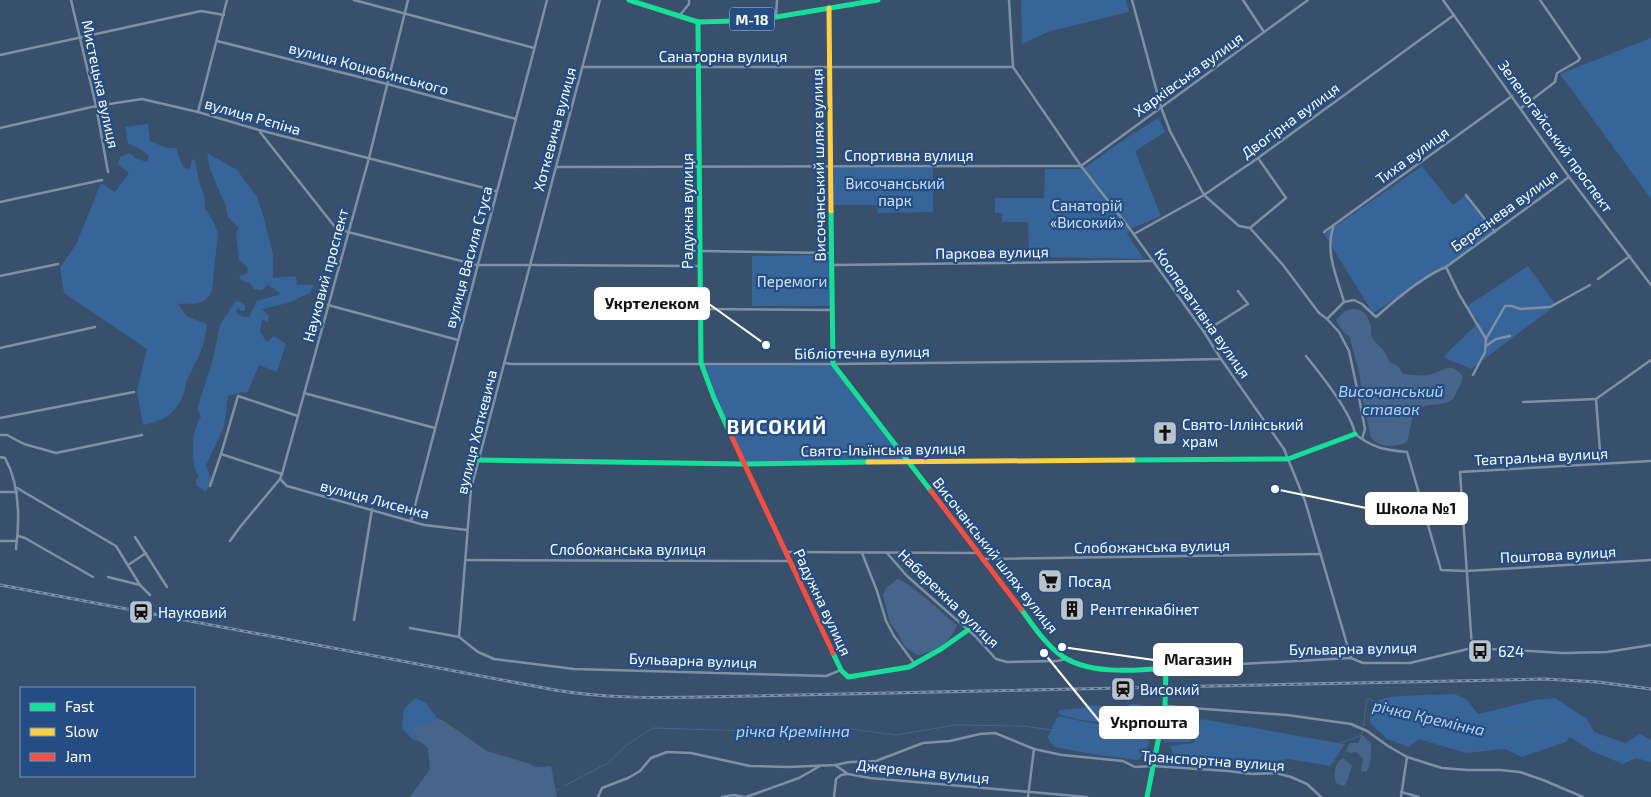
<svg xmlns="http://www.w3.org/2000/svg" width="1651" height="797" font-family="'Exo 2',sans-serif">
<rect width="100%" height="100%" fill="#39506d"/>
<g fill="#376499">
<path d="M1021,0H1126L1129,12L1050,31L1022,44Z"/>
<path d="M1651,38V199L1560,74Z"/>
<path d="M1158,118L1165,132L1135,151L1161,216L1130,229L1127,234L1144,259L1029,257L1028,222H1002V213H995V198H1044L1045,169H1083L1119,143Z"/>
<path d="M148,124L150,141L167,148H176L183,167L190,169L192,160L195,159L199,182L204,195L205,208L213,221L218,233L212,290C206,307 192,303 178,304L186,316L207,324C204,349 199,356 188,378C185,383 186,388 184,393C176,414 164,421 143,425L137,391L147,349L64,293L60,267L76,245L101,183L115,192L129,173L118,164L120,157L130,153L135,158L147,162L149,156L142,150L128,143L125,127Z"/>
<path d="M207,153L237,170L257,197L263,215L273,254V278L296,276L297,285H314L310,293L288,303L262,309L269,316L268,322L262,319L260,332L267,342L274,336L286,344L277,372L259,365L247,393L242,392L228,396L224,427L206,465L211,479L206,492L197,486L196,479L199,477C190,465 191,430 201,417L197,409L213,359L220,325L235,302L238,301L245,305V310L241,311L238,308L236,312L242,317H249L257,301L278,295L280,293L268,285L262,290L254,289L250,283L241,280L239,276L248,273L247,267L239,260L236,233L239,228L228,217L225,204L210,169Z"/>
<path d="M1422,166L1453,205L1466,195L1495,232L1446,267L1373,313L1324,234Z"/>
<path d="M834,168H933V212L878,213L877,205H833Z"/>
<path d="M832,255V306H752V256Z"/>
<path d="M1528,266L1556,305L1471,369L1443,357L1479,322L1467,306Z"/>
<path d="M701,363L833,364L908,461L745,464Z"/>
<path d="M1454,694L1466,699L1478,714L1535,700L1555,698L1587,719L1594,732L1625,743L1640,734L1651,740V762L1636,758L1623,764L1592,751L1570,737L1566,742L1522,757L1505,749L1466,753L1419,739L1409,747L1387,739L1370,723C1370,714 1370,704 1379,700C1391,694 1439,695 1454,694Z"/>
<path d="M415,698L426,703L437,718L431,723L414,732L419,741L413,740L402,728L404,709Z"/>
<path d="M1130,704C1143,704 1148,705 1158,714L1155,730L1150,735L1129,725L1081,720L1058,714L1059,710L1083,708L1088,705L1125,708Z"/>
<path d="M1060,716C1071,719 1081,721 1092,723C1107,726 1140,727 1149,741L1147,750L1138,760L1092,754L1055,747L1050,742L1048,737L1056,719Z"/>
<path d="M1183,718L1192,719L1190,734L1191,742H1165L1159,738L1162,724L1181,727Z"/>
<path d="M1201,719L1345,744L1330,766L1289,759L1272,761L1174,755L1170,746L1194,743Z"/>
</g>
<g fill="#47648a">
<path d="M1353,309C1364,308 1369,318 1371,327C1371,329 1371,334 1371,335C1375,345 1385,347 1389,362L1398,366L1403,374C1411,375 1421,376 1428,375C1443,372 1449,361 1462,375V381L1453,399L1446,403L1424,406L1413,416L1407,442C1396,448 1378,448 1371,437L1362,397L1360,376L1350,338L1348,335L1343,332L1336,320L1345,311Z"/>
<path d="M897,579C909,581 945,616 957,625C952,642 933,653 917,655L905,647L897,632L890,623L883,595L885,589Z"/>
<path d="M437,718L447,723L487,751L527,763L536,767L551,766L557,797H410L430,769L428,748L419,741L413,731L416,726L431,723Z"/>
<path d="M1362,735L1371,743C1371,753 1372,765 1366,772L1361,771L1363,759L1356,752L1351,753L1346,751L1350,743H1358Z"/>
<path d="M1343,758L1352,766L1346,784L1343,786L1336,783C1333,773 1335,763 1343,758Z"/>
</g>
<g fill="none" stroke-linecap="round" stroke-linejoin="round">
<g stroke="#47648a" stroke-width="1">
<path d="M1309,747L1327,748L1362,735L1367,699L1496,732L1551,722L1607,745L1651,750"/>
<path d="M1157,753L1166,755L1252,743L1292,746"/>
<path d="M564,786L608,763L628,744L653,728L751,731L834,727L896,735L955,725L1023,726L1067,732L1153,752"/>
<path d="M556,790L559,789"/>
</g>
<g stroke="#7f90a3" stroke-width="2.5">
<path d="M71,0L96,106L108,172"/>
<path d="M354,0L534,48"/>
<path d="M1009,0L1013,67L1081,166L1130,229L1204,332L1221,359L1284,449L1305,501L1351,658"/>
<path d="M1132,0L1161,107L1170,131L1204,195L1239,226L1250,228L1283,265L1319,313L1327,319L1339,332L1349,351L1358,393L1365,429L1362,439"/>
<path d="M1243,0L1264,32"/>
<path d="M1443,0L1569,177L1651,285"/>
<path d="M680,15L689,4V0"/>
<path d="M776,17L777,0"/>
<path d="M217,41L387,84L516,119"/>
<path d="M0,55L201,11L224,15"/>
<path d="M583,67H1013"/>
<path d="M1521,108L1555,82L1557,73L1578,61L1580,58L1540,0"/>
<path d="M198,112L227,0"/>
<path d="M0,128L96,106L142,99L198,112L259,130L496,191"/>
<path d="M260,132L335,227L348,232L477,265H530L700,266"/>
<path d="M556,167L1081,166L1308,0"/>
<path d="M1466,195L1495,232"/>
<path d="M0,202L102,180"/>
<path d="M1333,227C1325,253 1337,277 1344,302"/>
<path d="M1250,228L1286,198L1258,158"/>
<path d="M1324,232L1512,96"/>
<path d="M1134,234L1204,195L1258,158L1454,15"/>
<path d="M701,251L832,253"/>
<path d="M832,265L1153,261"/>
<path d="M0,276L58,264"/>
<path d="M1598,279L1630,256"/>
<path d="M328,305L458,340"/>
<path d="M700,309L832,310"/>
<path d="M1327,319L1344,302L1354,300L1362,304L1376,317C1395,300 1423,276 1446,267"/>
<path d="M1204,332L1248,304L1238,291"/>
<path d="M1486,339L1459,294L1446,267L1569,177"/>
<path d="M1486,346L1496,339L1510,336"/>
<path d="M0,348L95,327"/>
<path d="M1306,356C1319,372 1352,413 1355,434C1373,448 1384,450 1407,452L1441,570L1466,571L1651,560"/>
<path d="M504,363L511,364H833L1120,361L1221,359"/>
<path d="M1473,375L1485,352L1486,339L1505,306H1512L1520,309L1550,307L1590,285"/>
<path d="M304,393L435,428"/>
<path d="M1596,399L1601,464"/>
<path d="M1523,402L1596,399L1651,360"/>
<path d="M0,418L134,392"/>
<path d="M0,435H7L24,444L56,453L142,435"/>
<path d="M221,454L238,396L298,416"/>
<path d="M0,457L5,458C20,485 20,518 16,549"/>
<path d="M280,479L287,486L424,525L467,530"/>
<path d="M210,486L221,454L282,474"/>
<path d="M17,488L116,546L140,585L150,595"/>
<path d="M0,492H17"/>
<path d="M411,521L547,0"/>
<path d="M18,536L25,538L93,577"/>
<path d="M135,537L167,587"/>
<path d="M0,541H17"/>
<path d="M230,541L240,527L280,479L282,474L369,158L408,0"/>
<path d="M786,552L977,553"/>
<path d="M862,553L877,591L886,621L894,636L914,663"/>
<path d="M887,553L907,576L975,636L996,659L1007,662L1057,661L1067,659"/>
<path d="M984,559L1321,554"/>
<path d="M465,560L790,561"/>
<path d="M128,565L146,553"/>
<path d="M108,577L140,585"/>
<path d="M354,620L372,509"/>
<path d="M410,628L459,637L478,652L494,659L574,669L826,676L841,670"/>
<path d="M459,637L471,489L600,0"/>
<path d="M1472,648L1460,472L1651,461"/>
<path d="M1166,668L1351,658L1363,663H1410L1472,648L1564,653L1607,652L1651,645"/>
<path d="M1165,706L1287,715L1351,724L1367,731L1388,746L1407,757L1442,768L1468,770H1500L1520,772L1543,780L1583,797"/>
<path d="M835,765L848,774L870,778L1087,797"/>
<path d="M1401,792L1419,797"/>
<path d="M598,797L602,788L628,778L640,771L651,758L667,752L691,753L750,766L788,767L835,765L850,762L876,761L923,743L950,741L980,734L995,733L1034,749L1062,755L1123,761L1135,767L1153,766L1228,771L1252,774L1276,773L1291,777L1307,784L1321,797"/>
<path d="M722,797L734,795L744,797"/>
<path d="M746,797L799,778L820,766"/>
<path d="M834,797L836,779L841,775L847,774"/>
<path d="M1028,797L1034,749"/>
<path d="M1401,797L1407,757"/>
</g>
<g stroke="#16e098" stroke-width="5">
<path d="M629,0L698,22L734,21L776,17L878,0"/>
<path d="M698,22L701,363L714,398L729,431"/>
<path d="M831,211L833,364L931,491"/>
<path d="M479,460L745,464L868,462"/>
<path d="M1133,460L1288,459L1355,434"/>
<path d="M1021,609C1032,624 1043,641 1058,653C1084,675 1134,671 1166,668L1165,706L1147,797"/>
<path d="M833,653L841,670L848,677L909,667L941,649L968,630"/>
</g>
<g stroke="#ffcf43" stroke-width="5">
<path d="M829,8L831,211"/>
<path d="M868,462L1133,460"/>
</g>
<g stroke="#f24e42" stroke-width="5">
<path d="M729,431L833,653"/>
<path d="M931,491L1021,609"/>
</g>
<defs>
<path id="rail" d="M0,585L555,690C603,698 652,698 700,697L1544,679L1598,682L1651,689"/>
</defs>
<use href="#rail" stroke="#8090a3" stroke-width="3"/>
<use href="#rail" stroke="#234d83" stroke-width="1" stroke-dasharray="4" stroke-linecap="butt"/>
</g>
<defs>
<symbol id="church-square" viewBox="-11 -11 22 22"><rect x="-9" y="-9" width="18" height="18" rx="4" fill="#bac2cc" stroke="#234d83"/><path d="M-1.2-6h2.4v3.5h3.3v2.4h-3.3V6h-2.4V-.1h-3.3v-2.4h3.3Z" fill="#111"/></symbol>
<symbol id="supermarket-square" viewBox="-11 -11 22 22"><rect x="-9" y="-9" width="18" height="18" rx="4" fill="#bac2cc" stroke="#234d83"/><path d="M-6-5.5h2.5l.6 2H6L4.5 2H-2.5L-4.4-4H-6ZM-1.5 3.2a1.3 1.3 0 1 0 .1 0ZM3 3.2a1.3 1.3 0 1 0 .1 0Z" fill="#111"/></symbol>
<symbol id="building-square" viewBox="-11 -11 22 22"><rect x="-9" y="-9" width="18" height="18" rx="4" fill="#bac2cc" stroke="#234d83"/><path d="M-4-6H4V6H1V3H-1V6H-4ZM-2.5-4.3h1.7v1.8h-1.7ZM.8-4.3h1.7v1.8H.8ZM-2.5-1h1.7V.8h-1.7ZM.8-1h1.7V.8H.8Z" fill="#111"/></symbol>
<symbol id="station-square" viewBox="-11 -11 22 22"><rect x="-9" y="-9" width="18" height="18" rx="4" fill="#bac2cc" stroke="#234d83"/><path d="M-3-6H3Q5-6 5-4V2Q5 4 3 4L4.5 6H3L1.5 4h-3L-3 6H-4.5L-3 4Q-5 4-5 2V-4Q-5-6-3-6ZM-3.5-4v3h7v-3ZM-3.5 1v1.5H-2V1ZM2 1v1.5H3.5V1Z" fill="#111"/></symbol>
<symbol id="bus-square" viewBox="-11 -11 22 22"><rect x="-9" y="-9" width="18" height="18" rx="4" fill="#bac2cc" stroke="#234d83"/><path d="M-5-6H5V4H4V6H2V4H-2V6H-4V4H-5ZM-3.5-4V0h7V-4ZM-3.5 1.2v1.5H-2V1.2ZM2 1.2v1.5H3.5V1.2Z" fill="#111"/></symbol>
</defs>
<g fill-rule="evenodd">
<use href="#church-square" x="1151" y="419" width="28" height="28"/>
<use href="#supermarket-square" x="1036" y="567" width="28" height="28"/>
<use href="#building-square" x="1058" y="595" width="28" height="28"/>
<use href="#station-square" x="127" y="598" width="28" height="28"/>
<use href="#bus-square" x="1466" y="637" width="28" height="28"/>
<use href="#station-square" x="1109" y="675" width="28" height="28"/>
</g>
<g text-anchor="middle" dominant-baseline="central" stroke-width="4.5" stroke-linejoin="round" paint-order="stroke">
<rect fill="#234d83" stroke="#bdcada" stroke-width="1" x="729.5" y="7.5" width="45" height="23" rx="4"/>
<g font-size="14" font-weight="bold" fill="#fff">
<text x="752" y="19">М-18</text>
</g>
<g font-size="15" fill="#fff" stroke="#234d83">
<text x="723" y="56">Санаторна вулиця</text>
<text transform="translate(369 68) rotate(15)">вулиця Коцюбинського</text>
<text transform="translate(1188 74) rotate(-36)">Харківська вулиця</text>
<text transform="translate(101 84) rotate(78)">Мистецька вулиця</text>
<text transform="translate(253 116) rotate(16)">вулиця Рєпіна</text>
<text transform="translate(1290 120) rotate(-36)">Двогірна вулиця</text>
<text transform="translate(554 129) rotate(-75)">Хоткевича вулиця</text>
<text transform="translate(1556 136) rotate(54)">Зеленогайський проспект</text>
<text x="909" y="155">Спортивна вулиця</text>
<text transform="translate(1412 155) rotate(-36)">Тиха вулиця</text>
<text transform="translate(818 165) rotate(-91)">Височанський шлях вулиця</text>
<text transform="translate(1504 210) rotate(-36)">Березнева вулиця</text>
<text transform="translate(687 211) rotate(-90)">Радужна вулиця</text>
<text transform="translate(992 252) rotate(-1)">Паркова вулиця</text>
<text transform="translate(468 257) rotate(-75)">вулиця Василя Стуса</text>
<text transform="translate(325 275) rotate(-75)">Науковий проспект</text>
<text transform="translate(1203 313) rotate(55)">Кооперативна вулиця</text>
<text transform="translate(862 352) rotate(-1)">Бібліотечна вулиця</text>
<text transform="translate(476 432) rotate(-76)">вулиця Хоткевича</text>
<text transform="translate(883 449) rotate(-1)">Свято-Ільїнська вулиця</text>
<text transform="translate(1541 456) rotate(-3)">Театральна вулиця</text>
<text transform="translate(375 499) rotate(15)">вулиця Лисенка</text>
<text transform="translate(1152 546) rotate(-1)">Слобожанська вулиця</text>
<text x="628" y="549">Слобожанська вулиця</text>
<text transform="translate(1558 554) rotate(-3)">Поштова вулиця</text>
<text transform="translate(996 555) rotate(52)">Височанський шлях вулиця</text>
<text transform="translate(949 598) rotate(44)">Набережна вулиця</text>
<text transform="translate(823 602) rotate(65)">Радужна вулиця</text>
<text transform="translate(1353 648) rotate(-1)">Бульварна вулиця</text>
<text transform="translate(693 660) rotate(2)">Бульварна вулиця</text>
<text transform="translate(1213 760) rotate(4)">Транспортна вулиця</text>
<text transform="translate(923 771) rotate(6)">Джерельна вулиця</text>
</g>
<g font-size="15" fill="#cfe1f6" stroke="#234d83">
<text x="895" y="183">Височанський<tspan x="895" dy="17">парк</tspan></text>
<text x="1087" y="205">Санаторій<tspan x="1087" dy="17">«Високий»</tspan></text>
<text x="792" y="281">Перемоги</text>
</g>
<g font-size="15" fill="#fff" stroke="#234d83" text-anchor="start">
<text x="1182" y="424">Свято-Іллінський<tspan x="1182" dy="17">храм</tspan></text>
<text x="1068" y="581">Посад</text>
<text x="1090" y="609">Рентгенкабінет</text>
<text x="158" y="612">Науковий</text>
<text x="1498" y="651">624</text>
<text x="1140" y="689">Високий</text>
</g>
<g font-size="16" font-style="italic" fill="#b7d1ef" stroke="#234d83">
<text x="1391" y="390">Височанський<tspan x="1391" dy="18">ставок</tspan></text>
<text transform="translate(1429 717) rotate(13)">річка Кремінна</text>
<text x="793" y="730">річка Кремінна</text>
</g>
<g font-size="20" font-weight="bold" letter-spacing="1" fill="#fff" stroke="#234d83">
<text x="777" y="426">ВИСОКИЙ</text>
</g>
</g>
<path fill="none" stroke="#fff" stroke-width="2" d="M766 345L709 304M1275 489L1366 508M1062 647L1154 660M1044 653L1100 722"/>
<g fill="#fff" stroke="#234d83" stroke-width="2">
<circle cx="766" cy="345" r="5"/>
<circle cx="1275" cy="489" r="5"/>
<circle cx="1062" cy="647" r="5"/>
<circle cx="1044" cy="653" r="5"/>
</g>
<g fill="#fff" stroke="#fff" stroke-width="2">
<rect x="595" y="288" width="114" height="31" rx="5"/>
<rect x="1366" y="493" width="101" height="31" rx="5"/>
<rect x="1154" y="644" width="88" height="31" rx="5"/>
<rect x="1100" y="707" width="98" height="31" rx="5"/>
</g>
<g font-size="16" text-anchor="middle" font-weight="bold" fill="#111">
<text x="652" y="309">Укртелеком</text>
<text x="1416" y="514">Школа №1</text>
<text x="1198" y="665">Магазин</text>
<text x="1149" y="728">Укрпошта</text>
</g>
<rect x="20" y="687" width="175" height="90" fill="#234d83" stroke="#7b94b5"/>
<rect x="30" y="703" width="25" height="8" fill="#16e098" stroke="#7b94b5"/>
<text x="65" y="712" font-size="15" fill="#ffffff">Fast</text>
<rect x="30" y="728" width="25" height="8" fill="#ffcf43" stroke="#7b94b5"/>
<text x="65" y="737" font-size="15" fill="#ffffff">Slow</text>
<rect x="30" y="753" width="25" height="8" fill="#f24e42" stroke="#7b94b5"/>
<text x="65" y="762" font-size="15" fill="#ffffff">Jam</text>
</svg>
